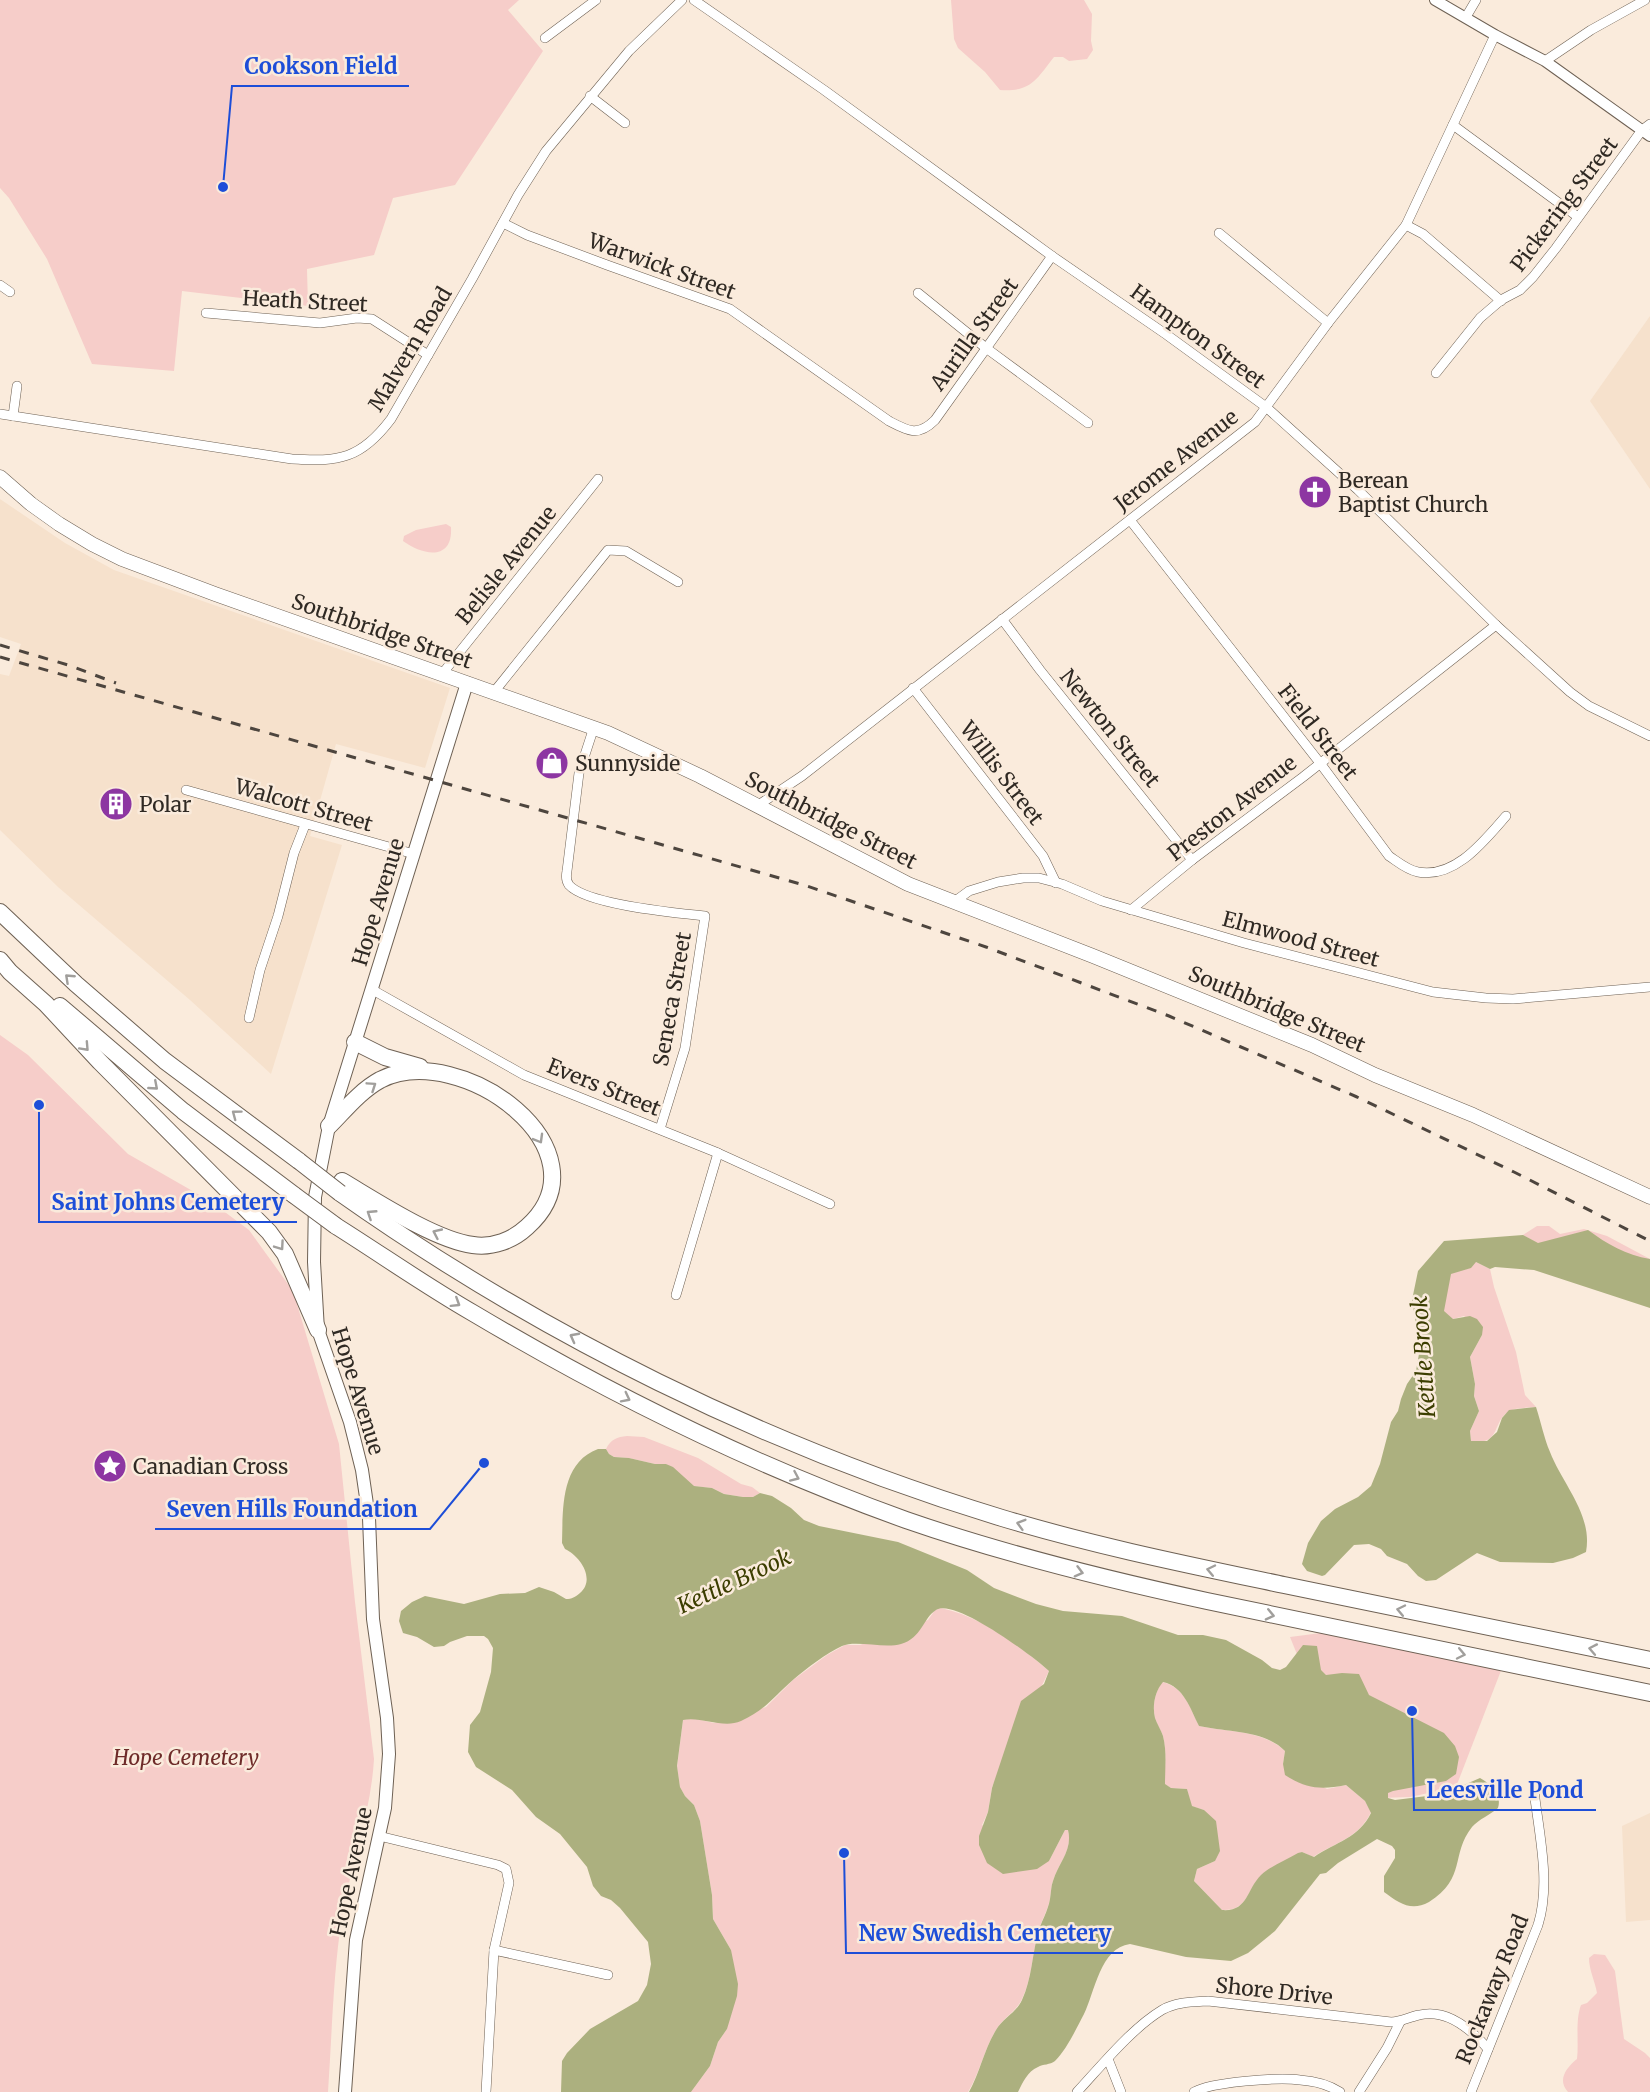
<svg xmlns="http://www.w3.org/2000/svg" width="1650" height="2092" font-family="Merriweather,serif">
<rect width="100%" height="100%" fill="#faebdc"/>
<g fill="#f6e1cc">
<path d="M1650,316V489L1590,401Z"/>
<path d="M0,499L65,543L114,570L450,688L425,768L336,744L310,836L342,845L271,1074L190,1000L58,887L0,830V674L9,676L21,644L0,637Z"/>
<path d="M1650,1813V1920L1626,1922L1622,1826Z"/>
</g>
<g fill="#f6cdc9">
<path d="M0,0H519L508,10L543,51L455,185L393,198L374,255L307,269L308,306L182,291L174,371L92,364L47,259L9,198L0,188Z"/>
<path d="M951,0H1084L1092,14L1091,41L1093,50L1087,59L1069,61L1063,57H1054C1036,80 1031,92 1000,90L985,72L958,48L954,39Z"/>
<path d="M446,524L451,527C453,562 422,555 403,541L404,536L416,530Z"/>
<path d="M0,1035L28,1055L128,1154L210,1201L249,1230L293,1291L339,1444L355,1602L374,1759C371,1813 351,1864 342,1917C333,1974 332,2034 328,2092H0Z"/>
<path d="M1537,1226H1549L1560,1234L1584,1229L1607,1236L1650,1259L1560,1257L1523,1235Z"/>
<path d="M1476,1262L1490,1269L1494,1287L1516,1352L1525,1395L1536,1407C1528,1408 1515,1407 1508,1412C1492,1422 1501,1446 1471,1441L1470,1431L1479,1411L1474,1396L1475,1384L1470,1357L1482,1335L1464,1316L1453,1319L1444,1317L1441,1287L1449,1266Z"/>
<path d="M627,1436L644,1437L698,1458L741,1484L752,1487L760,1493L753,1497H743L724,1494L712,1488L693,1486L666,1464H655L629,1458L614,1457L609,1454L606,1449C611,1439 617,1437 627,1436Z"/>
<path d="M941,1608C982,1617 1018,1644 1049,1671L992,1787L988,1812L982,1825L1049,1861L1065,1830H1068C1073,1850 1059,1862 1053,1881C1051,1886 1051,1893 1050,1899C1048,1910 1041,1921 1038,1933C1032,1955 1032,1978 1022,1999C1016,2012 1003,2018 996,2030C984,2050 980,2072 968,2092H691L710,2066L718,2042L727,2029L731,1950L713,1919L712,1895L700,1821L694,1805L685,1796L680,1787L677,1767L683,1720L692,1718L714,1723L766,1707L793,1680L827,1655L845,1645H860L928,1620L935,1610Z"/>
<path d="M1321,1633L1502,1668L1456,1787L1410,1797L1380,1798L1307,1679L1290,1637Z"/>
<path d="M1162,1682C1184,1687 1190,1707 1199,1726C1226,1732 1264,1730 1285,1751L1283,1764L1327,1789L1346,1785L1365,1801L1371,1812C1359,1838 1336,1842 1313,1857L1302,1852C1290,1859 1272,1866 1261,1876C1246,1891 1248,1911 1222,1910L1194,1881L1197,1869L1215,1861L1204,1810L1191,1806L1187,1789L1171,1788L1164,1784C1165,1768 1167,1752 1163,1736C1161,1730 1157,1725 1155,1718C1152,1706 1155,1692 1162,1682Z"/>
<path d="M1594,1954L1605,1955L1615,1971L1624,2039L1645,2053L1650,2058V2092H1568C1557,2080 1566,2068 1577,2059C1579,2042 1575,2021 1581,2005L1587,2003L1597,1993C1595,1981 1589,1970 1589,1958Z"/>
</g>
<g fill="#acb07f" fill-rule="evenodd">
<path d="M1588,1230C1607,1244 1626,1255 1650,1259V1308L1534,1270L1495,1267L1490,1269L1476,1262L1471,1268L1451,1274L1444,1311L1453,1319L1470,1316L1477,1319L1483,1327L1482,1335L1470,1357L1475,1384L1474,1396L1479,1411L1470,1431L1471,1441H1487L1497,1432L1502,1418L1509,1410L1536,1407C1541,1422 1544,1438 1550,1452C1563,1485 1593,1515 1586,1552L1573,1558L1553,1563L1500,1562L1477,1553L1436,1580L1426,1581L1418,1576L1407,1564L1387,1556L1381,1549L1369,1544L1354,1545L1325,1575L1322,1576L1307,1571L1302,1564L1308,1543L1321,1521L1335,1509L1358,1497L1371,1486L1380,1464L1391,1422L1398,1411L1401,1399L1407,1384L1416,1371L1420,1348L1412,1300L1418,1271L1444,1241L1523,1235L1538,1243Z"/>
<path d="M598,1449H606L609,1454L614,1457L629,1458L655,1464H666L673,1467L694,1486L712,1488L724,1494L743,1497H753L760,1493L772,1496L791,1508L804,1520L819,1526L898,1542L967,1570L994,1588L1036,1604L1063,1611L1122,1616L1178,1635H1203L1226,1640L1262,1660L1272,1668L1280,1670L1286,1667L1303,1645L1317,1646L1321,1670L1326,1675L1342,1673L1359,1674L1369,1695L1444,1733L1455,1746L1459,1757L1456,1774L1446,1781L1393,1791L1388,1793V1798L1395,1800L1443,1794L1480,1778C1492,1785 1502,1794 1498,1808C1490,1815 1479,1819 1472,1827C1450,1855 1467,1878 1429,1902C1411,1912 1399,1903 1384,1892V1876L1395,1858V1850L1392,1846L1377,1839L1338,1863L1326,1873L1320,1874L1275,1931L1248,1953L1231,1961L1186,1957L1130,1944C1100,1948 1095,1992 1084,2014C1076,2029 1067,2049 1055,2061C1050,2065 1043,2064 1038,2067C1027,2072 1023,2082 1018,2092H969C980,2072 984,2050 996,2030C1003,2018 1016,2013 1022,2000C1032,1978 1032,1955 1038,1933C1041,1922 1048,1911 1050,1899C1051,1893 1051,1886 1053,1881C1059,1862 1073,1850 1068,1830H1065L1049,1861L1037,1869L1003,1874L987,1863L979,1845V1836L988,1812L992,1788L1021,1701L1044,1684L1049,1671C1034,1657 954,1597 936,1610C923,1618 922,1638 901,1644C885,1649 856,1640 842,1646C827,1653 807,1668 794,1679C774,1696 767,1709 741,1721C723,1729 701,1716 683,1720L677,1766L680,1787L685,1796L694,1805L700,1821L712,1895L713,1919L731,1950L738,1984L737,1996L727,2029L718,2042L710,2066L691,2092H561L562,2061L567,2053L590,2029L638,2001L647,1985L651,1964L648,1942L620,1908L611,1900L601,1896L593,1886L587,1867L560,1834L536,1817L512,1790L476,1767L468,1752L470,1725L480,1712L491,1672L493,1648L488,1639L484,1636H467L450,1642L444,1646L434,1647L417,1637L403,1633L399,1621L401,1611L412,1602L425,1596L464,1604L500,1594L525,1593L539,1587L554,1592L566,1599C572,1599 575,1597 580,1593C596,1579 580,1556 565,1549L562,1543C563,1510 560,1463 598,1449ZM1163,1682C1184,1687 1190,1708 1199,1726C1226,1732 1265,1730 1285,1751L1283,1764L1285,1775C1307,1789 1321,1790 1346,1785L1365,1801L1371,1813C1359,1838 1336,1842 1314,1857L1302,1852L1298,1853C1286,1860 1271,1866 1261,1875C1246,1890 1248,1912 1222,1910L1194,1881L1197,1869L1215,1861L1220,1851L1216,1821L1204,1810L1192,1806L1187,1789L1171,1788L1165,1784C1165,1768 1167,1752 1163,1736C1161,1730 1157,1724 1155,1718C1152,1706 1155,1691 1163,1682Z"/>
</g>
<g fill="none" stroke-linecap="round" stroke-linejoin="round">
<defs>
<g id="minor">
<path d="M694,0L824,90L1052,256L1167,335L1266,407L1358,490L1496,625L1570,692L1589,706L1650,736"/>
<path d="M1466,17L1476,0"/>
<path d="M545,38L596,0"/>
<path d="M1545,61L1591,30L1645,0"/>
<path d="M590,96L625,123"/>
<path d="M1453,125L1578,217"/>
<path d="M503,223L527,235L607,265L730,309L889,421C908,431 918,437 935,420L1052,256"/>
<path d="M1406,225L1423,234L1501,301"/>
<path d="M1219,233L1328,323"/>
<path d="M0,285L10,292"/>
<path d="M918,293L986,348L1088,423"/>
<path d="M206,313L320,323L357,318L372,319L428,355"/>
<path d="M1436,373L1480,318L1501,300L1520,290L1533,277L1556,248L1642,130L1650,124"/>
<path d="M0,414L292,459C339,462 361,459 391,419L472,279L518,195L546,151L629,51L682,0"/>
<path d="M13,416L17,386"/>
<path d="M1130,520L1320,763L1389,856C1398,862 1407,870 1418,872C1455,879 1484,841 1506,816"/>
<path d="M1002,619L1040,670L1192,860"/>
<path d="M442,674L598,479"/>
<path d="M913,688L1043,856L1056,883"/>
<path d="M494,692L608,550L626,551L678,582"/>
<path d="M594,727L579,773L567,871C566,876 566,881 569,885C587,905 677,913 705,916L685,1048L660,1129"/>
<path d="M186,790L414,854"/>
<path d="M757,806L802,776L1255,422L1328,323L1406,225L1495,35"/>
<path d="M954,902L969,891L998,882L1023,878H1039L1062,884L1102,901L1244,943L1433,992L1486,998L1513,999L1650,987"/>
<path d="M1131,910L1192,860L1303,777L1496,625"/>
<path d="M371,989L524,1075L718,1153L830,1204"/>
<path d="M249,1018L260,970L278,916L294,853L305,825"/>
<path d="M676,1295L718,1153"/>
<path d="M379,1836L498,1865L506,1869L509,1883L494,1950L486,2092"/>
<path d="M494,1950L608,1975"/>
<path d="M1108,2059L1121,2092"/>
<path d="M1077,2092C1101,2066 1132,2028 1162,2010C1176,2002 1192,2002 1208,2001L1391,2022C1401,2022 1409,2017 1419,2015C1447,2008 1471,2029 1488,2049"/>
<path d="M1194,2092C1211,2082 1279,2077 1300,2080C1314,2081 1329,2085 1340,2092"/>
<path d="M1359,2092L1387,2048L1400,2022"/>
<path d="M1471,2092L1538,1925C1551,1884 1539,1833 1534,1791"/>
</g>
<path id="tertiary" d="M1435,0L1495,35L1545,61L1650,136"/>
<path id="secondary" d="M345,2092L356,1940L385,1808L389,1754L387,1718L373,1619L369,1518L362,1470L350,1422L318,1330L314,1262L315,1197L329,1126L467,683"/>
<path id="primary" d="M0,477L31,504L59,524L92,544L122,559L215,594L608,733L700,776L908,884L1093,956L1312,1045L1375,1075L1473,1115L1650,1197"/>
<g id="motorway">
<path d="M0,912L76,984L165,1061L299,1161"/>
<path d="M0,960L10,972L46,1004L100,1062L269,1232L285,1254L318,1330"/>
<path d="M60,1006L183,1111L294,1195"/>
<path d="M355,1042L385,1057L420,1067"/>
<path d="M329,1126C345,1110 360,1091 380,1080C461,1039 612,1151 527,1227C513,1240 493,1248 473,1245C435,1240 376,1201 342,1181"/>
<path d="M340,1193C541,1335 767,1447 1002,1518C1095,1546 1189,1565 1284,1585C1406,1611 1528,1636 1650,1660"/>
<path d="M336,1226C382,1255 426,1286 473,1313C611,1395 755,1466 906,1520C1004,1554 1105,1579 1207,1601C1354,1632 1502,1662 1650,1693"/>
</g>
</defs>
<use href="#minor" stroke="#6e6154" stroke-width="10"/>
<use href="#tertiary" stroke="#6e6154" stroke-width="12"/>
<use href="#secondary" stroke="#6e6154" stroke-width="14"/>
<use href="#primary" stroke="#6e6154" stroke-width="15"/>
<use href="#motorway" stroke="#6e6154" stroke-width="18"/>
<use href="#minor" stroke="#fff" stroke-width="9"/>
<use href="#tertiary" stroke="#fff" stroke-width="10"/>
<use href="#secondary" stroke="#fff" stroke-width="12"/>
<use href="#primary" stroke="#fff" stroke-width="14"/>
<use href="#motorway" stroke="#fff" stroke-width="16"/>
<g stroke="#4d453e" stroke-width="3" stroke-dasharray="10 10" stroke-linecap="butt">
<path d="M0,645L68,665L116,683"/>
<path d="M0,657L804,885L986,947L1169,1016L1357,1097L1514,1172L1650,1241"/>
</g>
<defs>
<g id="motorway-bridge">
<path d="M299,1161L340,1193"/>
<path d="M294,1195L336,1226"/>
</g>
</defs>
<use href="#motorway-bridge" stroke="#6e6154" stroke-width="18" stroke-linecap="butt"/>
<use href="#motorway-bridge" stroke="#fff" stroke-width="16"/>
</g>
<defs><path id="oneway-chevron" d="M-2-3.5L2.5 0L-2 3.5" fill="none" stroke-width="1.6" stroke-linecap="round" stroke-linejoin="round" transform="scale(1.5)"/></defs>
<g stroke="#a19f9c">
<use href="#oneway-chevron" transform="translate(69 978) rotate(-137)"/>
<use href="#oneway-chevron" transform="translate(85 1047) rotate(47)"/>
<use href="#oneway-chevron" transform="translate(154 1086) rotate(41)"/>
<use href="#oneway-chevron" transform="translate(372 1086) rotate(-34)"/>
<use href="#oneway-chevron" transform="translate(236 1114) rotate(-143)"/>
<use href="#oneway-chevron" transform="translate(539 1139) rotate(60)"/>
<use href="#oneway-chevron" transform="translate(371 1214) rotate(-147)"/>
<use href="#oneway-chevron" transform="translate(437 1233) rotate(-155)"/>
<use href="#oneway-chevron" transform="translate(280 1246) rotate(55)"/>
<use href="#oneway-chevron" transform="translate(456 1303) rotate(32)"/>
<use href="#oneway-chevron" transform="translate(574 1337) rotate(-152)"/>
<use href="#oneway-chevron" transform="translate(626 1398) rotate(27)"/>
<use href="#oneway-chevron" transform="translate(795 1477) rotate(24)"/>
<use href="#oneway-chevron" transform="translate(1021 1524) rotate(-164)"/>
<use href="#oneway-chevron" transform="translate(1211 1570) rotate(-168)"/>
<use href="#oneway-chevron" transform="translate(1079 1572) rotate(15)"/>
<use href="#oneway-chevron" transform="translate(1401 1610) rotate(-168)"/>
<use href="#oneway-chevron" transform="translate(1270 1615) rotate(13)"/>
<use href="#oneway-chevron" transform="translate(1593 1649) rotate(-169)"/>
<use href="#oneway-chevron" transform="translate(1461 1654) rotate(12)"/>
</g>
<defs>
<symbol id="church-disc" viewBox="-11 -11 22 22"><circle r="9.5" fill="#8d36a2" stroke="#faebdc"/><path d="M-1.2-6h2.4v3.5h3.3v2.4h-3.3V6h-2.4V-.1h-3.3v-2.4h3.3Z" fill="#fff"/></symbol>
<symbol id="shop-disc" viewBox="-11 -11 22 22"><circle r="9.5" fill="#8d36a2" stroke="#faebdc"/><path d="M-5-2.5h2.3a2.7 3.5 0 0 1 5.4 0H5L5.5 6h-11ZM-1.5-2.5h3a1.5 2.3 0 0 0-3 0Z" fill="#fff"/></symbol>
<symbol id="building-disc" viewBox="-11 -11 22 22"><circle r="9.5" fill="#8d36a2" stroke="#faebdc"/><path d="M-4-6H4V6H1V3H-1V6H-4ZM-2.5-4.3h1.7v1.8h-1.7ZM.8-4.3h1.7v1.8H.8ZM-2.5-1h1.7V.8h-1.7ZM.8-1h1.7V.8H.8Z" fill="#fff"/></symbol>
<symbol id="sight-disc" viewBox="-11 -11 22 22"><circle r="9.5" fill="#8d36a2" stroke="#faebdc"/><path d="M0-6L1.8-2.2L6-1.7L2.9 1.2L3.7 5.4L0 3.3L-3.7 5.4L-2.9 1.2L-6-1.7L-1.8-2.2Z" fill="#fff"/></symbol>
</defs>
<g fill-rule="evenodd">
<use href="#church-disc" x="1296" y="473" width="38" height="38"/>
<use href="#shop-disc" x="533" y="744" width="38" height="38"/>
<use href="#building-disc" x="97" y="785" width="38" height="38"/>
<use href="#sight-disc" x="91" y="1447" width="38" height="38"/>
</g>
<g text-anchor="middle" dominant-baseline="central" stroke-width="5" stroke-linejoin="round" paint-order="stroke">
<g font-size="21" fill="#2f2923" stroke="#faebdc">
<text transform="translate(1564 204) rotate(-53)">Pickering Street</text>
<text transform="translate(662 266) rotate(20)">Warwick Street</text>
<text transform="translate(305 301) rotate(3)">Heath Street</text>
<text transform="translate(974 334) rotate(-54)">Aurilla Street</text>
<text transform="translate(1198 336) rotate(36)">Hampton Street</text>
<text transform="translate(410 349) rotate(-59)">Malvern Road</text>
<text transform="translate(1176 460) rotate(-38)">Jerome Avenue</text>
<text transform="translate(506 565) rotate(-51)">Belisle Avenue</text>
<text transform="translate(382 631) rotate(19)">Southbridge Street</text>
<text transform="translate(1110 728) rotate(51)">Newton Street</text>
<text transform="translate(1318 732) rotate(52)">Field Street</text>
<text transform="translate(1002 773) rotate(53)">Willis Street</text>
<text transform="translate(304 805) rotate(16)">Walcott Street</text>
<text transform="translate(1232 808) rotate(-38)">Preston Avenue</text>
<text transform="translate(831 820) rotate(27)">Southbridge Street</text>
<text transform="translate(378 902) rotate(-73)">Hope Avenue</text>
<text transform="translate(1301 939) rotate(15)">Elmwood Street</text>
<text transform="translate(672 999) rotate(-80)">Seneca Street</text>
<text transform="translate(1277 1009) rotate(23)">Southbridge Street</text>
<text transform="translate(604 1087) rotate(22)">Evers Street</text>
<text transform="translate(358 1391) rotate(73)">Hope Avenue</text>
<text transform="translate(351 1872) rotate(-78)">Hope Avenue</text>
<text transform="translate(1492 1989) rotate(-68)">Rockaway Road</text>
<text transform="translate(1274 1991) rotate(6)">Shore Drive</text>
</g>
<g font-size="21" fill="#2f2923" stroke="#faebdc" text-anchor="start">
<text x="1338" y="480">Berean<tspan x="1338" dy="24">Baptist Church</tspan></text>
<text x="575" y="763">Sunnyside</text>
<text x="139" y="804">Polar</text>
<text x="133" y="1466">Canadian Cross</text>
</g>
<g font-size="21" font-style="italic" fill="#6e2b29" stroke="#faebdc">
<text x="186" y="1757">Hope Cemetery</text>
</g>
<g font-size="22" font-style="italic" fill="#3c3e00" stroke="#faebdc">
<text transform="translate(1423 1357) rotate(-94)">Kettle Brook</text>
<text transform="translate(734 1581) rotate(-25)">Kettle Brook</text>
</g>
</g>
<path fill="none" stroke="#1d4ed8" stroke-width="2" d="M223 187L232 86H409M39 1105L39 1222H297M484 1463L430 1529H155M1412 1711L1414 1810H1596M844 1853L846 1953H1123"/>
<g fill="#1d4ed8" stroke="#faebdc" stroke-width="2">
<circle cx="223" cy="187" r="6"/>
<circle cx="39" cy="1105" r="6"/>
<circle cx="484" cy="1463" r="6"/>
<circle cx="1412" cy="1711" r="6"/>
<circle cx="844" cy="1853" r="6"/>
</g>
<g font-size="22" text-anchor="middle" font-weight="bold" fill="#1d4ed8" stroke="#faebdc" stroke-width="5" stroke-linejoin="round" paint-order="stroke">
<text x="321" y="74">Cookson Field</text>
<text x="168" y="1210">Saint Johns Cemetery</text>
<text x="292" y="1517">Seven Hills Foundation</text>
<text x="1505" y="1798">Leesville Pond</text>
<text x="985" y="1941">New Swedish Cemetery</text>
</g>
</svg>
